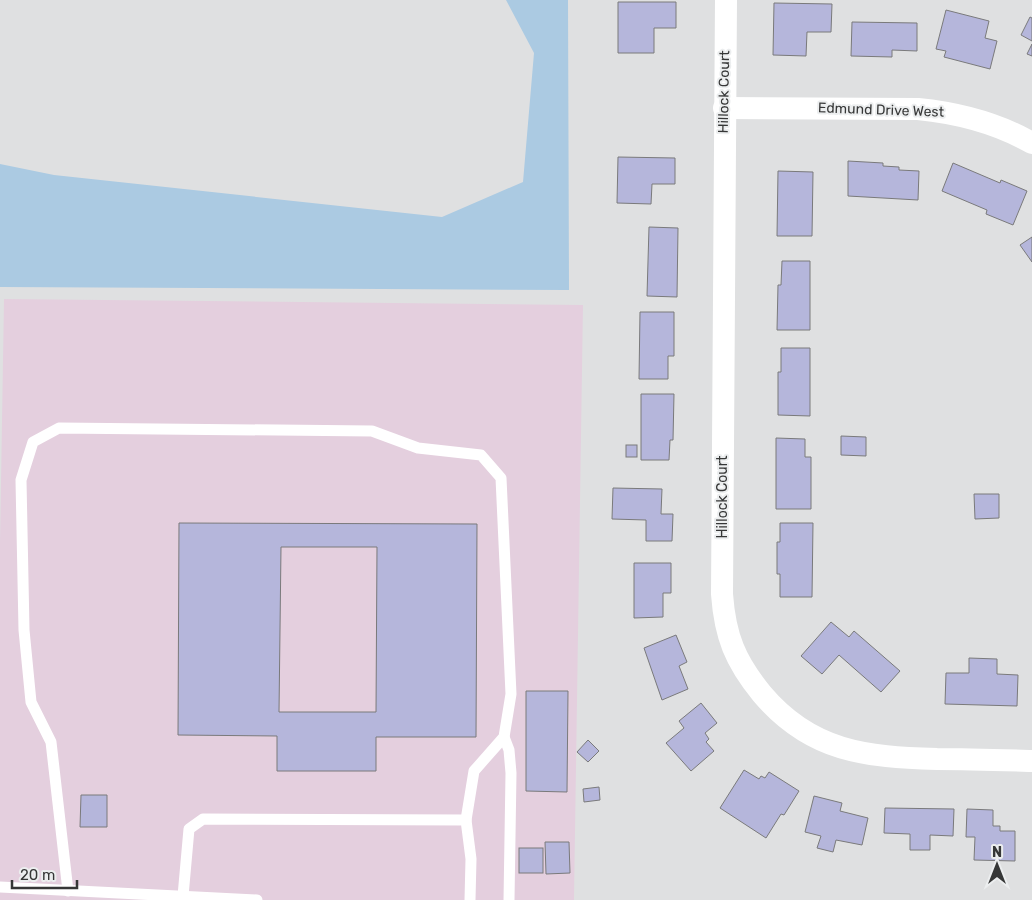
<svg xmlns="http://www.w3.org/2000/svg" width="1032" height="900" font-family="Rubik,sans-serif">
<rect width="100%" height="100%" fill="#dfe0e1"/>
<path fill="#e4cfde" d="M4,299L583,305L574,900H0V543Z"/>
<path fill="#abcae2" d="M506,0H568L569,290L0,287V164L54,175L442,217L523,182L534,53Z"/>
<g fill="#b5b6db" stroke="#7a7a7b" fill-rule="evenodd">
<path d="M618,2H676V28H654V53H618Z"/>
<path d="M774,3L832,4L831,32H807L806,56L773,55Z"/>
<path d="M946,10L989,21L985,38L997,41L990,69L944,57L946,51L936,49Z"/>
<path d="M1030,17L1032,18V41L1021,35Z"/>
<path d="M852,22L917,23V51L892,50V57L851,56Z"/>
<path d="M1032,44V56L1027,54Z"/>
<path d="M618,157L675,158V184H652L651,204L617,203Z"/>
<path d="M848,161L883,163V166L899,167V170L919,171L918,200L848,196Z"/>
<path d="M953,163L1000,183L1001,180L1027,191L1013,225L986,214L987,210L942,191Z"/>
<path d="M778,171L813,172L812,236H777Z"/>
<path d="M649,227L678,228L677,297L647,296Z"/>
<path d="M1032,237V262L1020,245Z"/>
<path d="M782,261H810V330H777L778,285H781Z"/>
<path d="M640,312H674V356H668V379H639Z"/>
<path d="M781,348H810V416L778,415V372H781Z"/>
<path d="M641,394H674L673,440H670L669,460H641Z"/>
<path d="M841,436L866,437V456L841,455Z"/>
<path d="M776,438L805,439V457H811V509H776Z"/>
<rect x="626" y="445" width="11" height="12"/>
<path d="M613,488L662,489L661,514H673L672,541H646V520L612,519Z"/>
<path d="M974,494H999V518L975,519Z"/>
<path d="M179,523L477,524L476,737H376V771H277V736L178,735ZM281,547H377L376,712H279Z"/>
<path d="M780,523H813L812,597H780V574H777V542H780Z"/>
<path d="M634,563H671V593H663V617L634,618Z"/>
<path d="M831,622L849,637L854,631L900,671L881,692L839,655L822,674L801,656Z"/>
<path d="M676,635L687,662L679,666L688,689L662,700L644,648Z"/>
<path d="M969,658L997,659V674L1018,675L1017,706L945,704L946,673H969Z"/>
<path d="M526,691H568L567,792L526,791Z"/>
<path d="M701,703L717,723L705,733L709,739L706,742L714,751L691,771L666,743L684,728L679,721Z"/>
<path d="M588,740L599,751L588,762L577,752Z"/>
<path d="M744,770L759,779L761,776L765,778L769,772L799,791L784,815L781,814L766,838L720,808Z"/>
<path d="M599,787L600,800L584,802L583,789Z"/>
<path d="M81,795H107V827H80Z"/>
<path d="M814,796L842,803L840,811L868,818L862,845L836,840L833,852L817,848L821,836L805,832Z"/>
<path d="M885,808L954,809L953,836L930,835V850H910V834L884,833Z"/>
<path d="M967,809L993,810V826H1000V831H1015V861L974,860L975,837H966Z"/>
<path d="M545,842H569L570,873L546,874Z"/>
<rect x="519" y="848" width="24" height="25"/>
</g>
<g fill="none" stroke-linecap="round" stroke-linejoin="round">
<g stroke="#fff" stroke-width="11">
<path d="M504,737L509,750L511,773L509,900"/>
<path d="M0,887L257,900"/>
<path d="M68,891L51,742L31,702L24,630L21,480L33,442L59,428L372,431L418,448L481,455L501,478L511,694L504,737L474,771L466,820"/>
<path d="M183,896L189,829L203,819L466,820L471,859L470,900"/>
</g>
<g stroke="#fff" stroke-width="22">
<path d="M726,0L722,594C725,636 735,661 762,694C811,752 866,757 937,759C969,759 1000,760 1032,761"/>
<path d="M724,108L918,109C958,113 997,123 1032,143"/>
</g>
</g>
<g text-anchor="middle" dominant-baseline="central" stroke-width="4" stroke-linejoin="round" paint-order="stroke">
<g font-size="14" fill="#363737" stroke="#eceeef">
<text transform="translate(724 92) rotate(-89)">Hillock Court</text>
<text transform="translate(881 110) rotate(2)">Edmund Drive West</text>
<text transform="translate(722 497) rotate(-90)">Hillock Court</text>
</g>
</g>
<g transform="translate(997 865)" stroke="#eceeef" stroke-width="4" paint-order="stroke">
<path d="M0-4L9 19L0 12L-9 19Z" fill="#363737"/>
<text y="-8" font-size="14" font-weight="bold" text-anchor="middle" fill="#363737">N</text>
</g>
<path d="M12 880v8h65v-8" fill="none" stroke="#363737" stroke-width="2.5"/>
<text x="20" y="880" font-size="15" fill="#363737" stroke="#eceeef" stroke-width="4" paint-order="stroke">20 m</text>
</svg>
